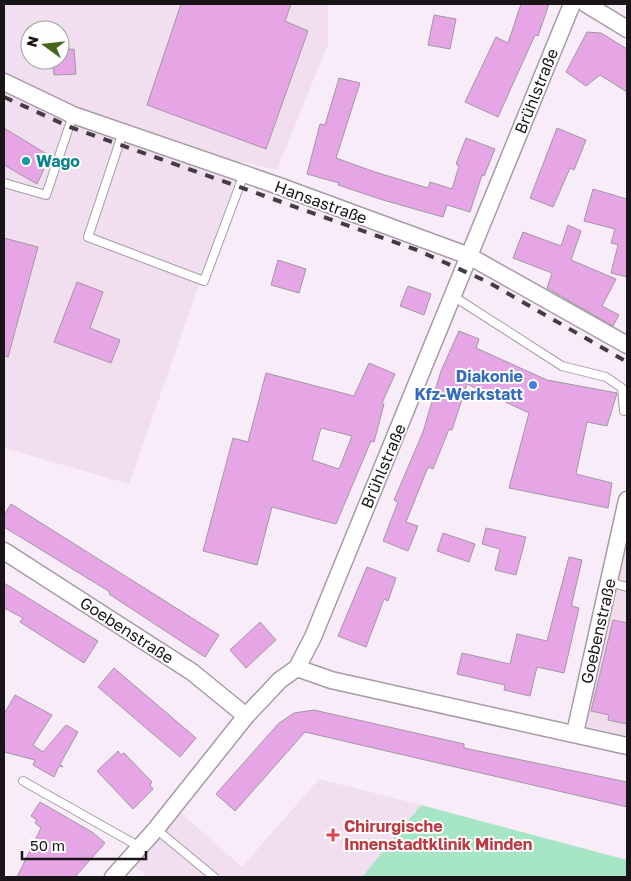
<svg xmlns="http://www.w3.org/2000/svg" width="631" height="881" font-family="'Golos Text',sans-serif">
<rect width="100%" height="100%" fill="#f8ecf8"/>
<g fill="#f1dff0" fill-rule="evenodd">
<path d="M4,4H328V44L277,170L242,162L129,484L4,448ZM30,30H60V60H30Z"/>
<path d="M319,779L421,805L362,877H148L130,862L177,809L242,867Z"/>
</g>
<path fill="#f0dceb" d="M627,529V736L581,725Z"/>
<path fill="#a7e6c5" d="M421,805L627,860V877H362Z"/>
<g fill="#e6a6e6" stroke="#a297a2" fill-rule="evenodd">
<path d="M181,4H291L285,21L308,31L266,149L147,105Z"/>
<path d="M521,4H549L538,36L535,35L498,117L465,102L496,37L508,43Z"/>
<path d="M434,15L456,19L450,49L428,45Z"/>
<path d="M587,32L601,33L627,49V92L600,75L586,86L566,72Z"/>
<path d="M74,49L76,74L54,75L53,60H60V50Z"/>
<path d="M339,78L360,83L336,158L375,172L428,188L430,182L452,189L459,166L456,164L466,138L495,149L484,176L482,175L470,212L447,205L443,217L383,200L338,185L339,183L307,174L320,124L325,125Z"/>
<path d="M4,128L50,156L37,184L4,165Z"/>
<path d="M557,128L586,140L574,170L570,168L553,207L530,198Z"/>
<path d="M593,189L627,199V277L611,273L618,245L611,243L615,229L584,221Z"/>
<path d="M568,225L581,231L571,260L616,279L602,306L619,315L613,326L547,288L552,273L513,258L523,232L561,246Z"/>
<path d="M4,238L38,247L8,357L4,356Z"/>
<path d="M278,260L306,269L299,293L271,285Z"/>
<path d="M77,282L103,292L90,328L120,340L111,363L54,342Z"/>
<path d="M408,286L431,294L424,315L400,306Z"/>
<path d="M459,331L479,339L476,348L547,380L617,393L607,426L587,422L576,474L612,483L608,508L509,488L529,413L467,384L452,430L449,429L433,469L428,467L406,522L418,526L408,551L383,541L398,502L394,500L423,432L441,371Z"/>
<path d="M369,363L395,374L382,403L384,404L374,442L371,441L336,524L272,507L257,565L203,551L233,438L248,442L266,373L354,396ZM321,428L352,436L339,469L312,460Z"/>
<path d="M11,504L219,635L205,657L109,594L110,592L4,527V515Z"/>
<path d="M486,528L526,537L516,575L495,570L500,549L482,544Z"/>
<path d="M443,533L475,544L469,562L437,551Z"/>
<path d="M569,557L582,560L572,603V606L579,608L564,673L537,667L530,696L504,690L505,685L457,674L462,653L510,664L517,634L547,641Z"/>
<path d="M367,567L396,578L388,601L384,599L366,647L338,636Z"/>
<path d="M4,583L98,641L84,663L20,622L23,618L4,608Z"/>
<path d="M613,620L627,623V724L608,720L609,715L591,711Z"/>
<path d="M260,622L276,640L246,668L230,650Z"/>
<path d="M114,668L196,738L180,757L98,687Z"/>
<path d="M15,695L52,715L33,745L43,752L66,725L78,732L60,764L63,767L59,766L54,777L33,765L35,760L4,752V714Z"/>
<path d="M314,710L464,744V748L627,782V807L305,732L235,811L216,794L279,723L294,713Z"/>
<path d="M118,751L121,755L124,753L152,782L150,785L153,789L133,809L97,771Z"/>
<path d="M40,802L92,832L105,843L75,877H17L41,828L35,823L37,820L31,816Z"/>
</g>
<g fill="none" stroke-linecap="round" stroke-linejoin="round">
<defs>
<g id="service">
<path d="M123,132L88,237L204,281L244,174"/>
<path d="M4,183L46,195L73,115"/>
<path d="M453,296L562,366L606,377L622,388L624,411"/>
<path d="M609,582L627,587"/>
<path d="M23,781L140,847"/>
<path d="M156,829L214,877"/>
</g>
<g id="minor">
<path d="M586,4L627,29"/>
<path d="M4,82L73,115L279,186L469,256L627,345"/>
<path d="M4,551L192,672L246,716"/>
<path d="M297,668L331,680L627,746"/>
<path d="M575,733L627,500"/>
<path d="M113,877L156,829L246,716L280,680L297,668L313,637L572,4"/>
</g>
</defs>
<use href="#service" stroke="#a69ba6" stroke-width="10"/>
<use href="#minor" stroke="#a69ba6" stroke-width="19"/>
<use href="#service" stroke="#fff" stroke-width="8"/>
<use href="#minor" stroke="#fff" stroke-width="16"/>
<path stroke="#433d43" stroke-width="4" stroke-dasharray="9 9" stroke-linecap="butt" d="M4,97L70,127L417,250L488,282L627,362"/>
</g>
<circle fill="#0f9aa8" stroke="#fefefe" stroke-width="2" cx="26" cy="161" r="5"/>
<circle fill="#3f7fe0" stroke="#fefefe" stroke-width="2" cx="533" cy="385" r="5"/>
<path fill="#e0444e" stroke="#fefefe" stroke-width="2" d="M330.5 827.5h5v5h5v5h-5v5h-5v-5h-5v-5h5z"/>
<g text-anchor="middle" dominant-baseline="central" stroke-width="4" stroke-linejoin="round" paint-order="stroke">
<g font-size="16" fill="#181418" stroke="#fefefe">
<text transform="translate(536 91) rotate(-68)">Brühlstraße</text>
<text transform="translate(321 202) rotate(20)">Hansastraße</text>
<text transform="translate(383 466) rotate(-67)">Brühlstraße</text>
<text transform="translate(127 630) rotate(33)">Goebenstraße</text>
<text transform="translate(598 631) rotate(-77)">Goebenstraße</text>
</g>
<g font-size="16" font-weight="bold" fill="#0d838f" stroke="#fefefe" text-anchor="start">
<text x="36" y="161">Wago</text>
</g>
<g font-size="16" font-weight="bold" fill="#366cbe" stroke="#fefefe" text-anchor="end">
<text x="523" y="376">Diakonie<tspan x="523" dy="18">Kfz-Werkstatt</tspan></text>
</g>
<g font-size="16" font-weight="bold" fill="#be3a42" stroke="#fefefe" text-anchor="start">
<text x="344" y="826">Chirurgische<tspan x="344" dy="18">Innenstadtklinik Minden</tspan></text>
</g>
</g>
<rect width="631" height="881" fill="none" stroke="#181418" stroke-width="10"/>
<g transform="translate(45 45) rotate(285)"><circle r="24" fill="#fefefe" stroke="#a2a0a2"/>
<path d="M0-4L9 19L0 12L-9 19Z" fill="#46661c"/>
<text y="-8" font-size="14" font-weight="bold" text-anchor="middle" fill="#181418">N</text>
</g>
<path d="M22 851v8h124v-8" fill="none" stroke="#181418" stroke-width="2.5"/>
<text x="30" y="851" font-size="15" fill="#181418" stroke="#fefefe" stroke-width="4" paint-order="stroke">50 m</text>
</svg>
